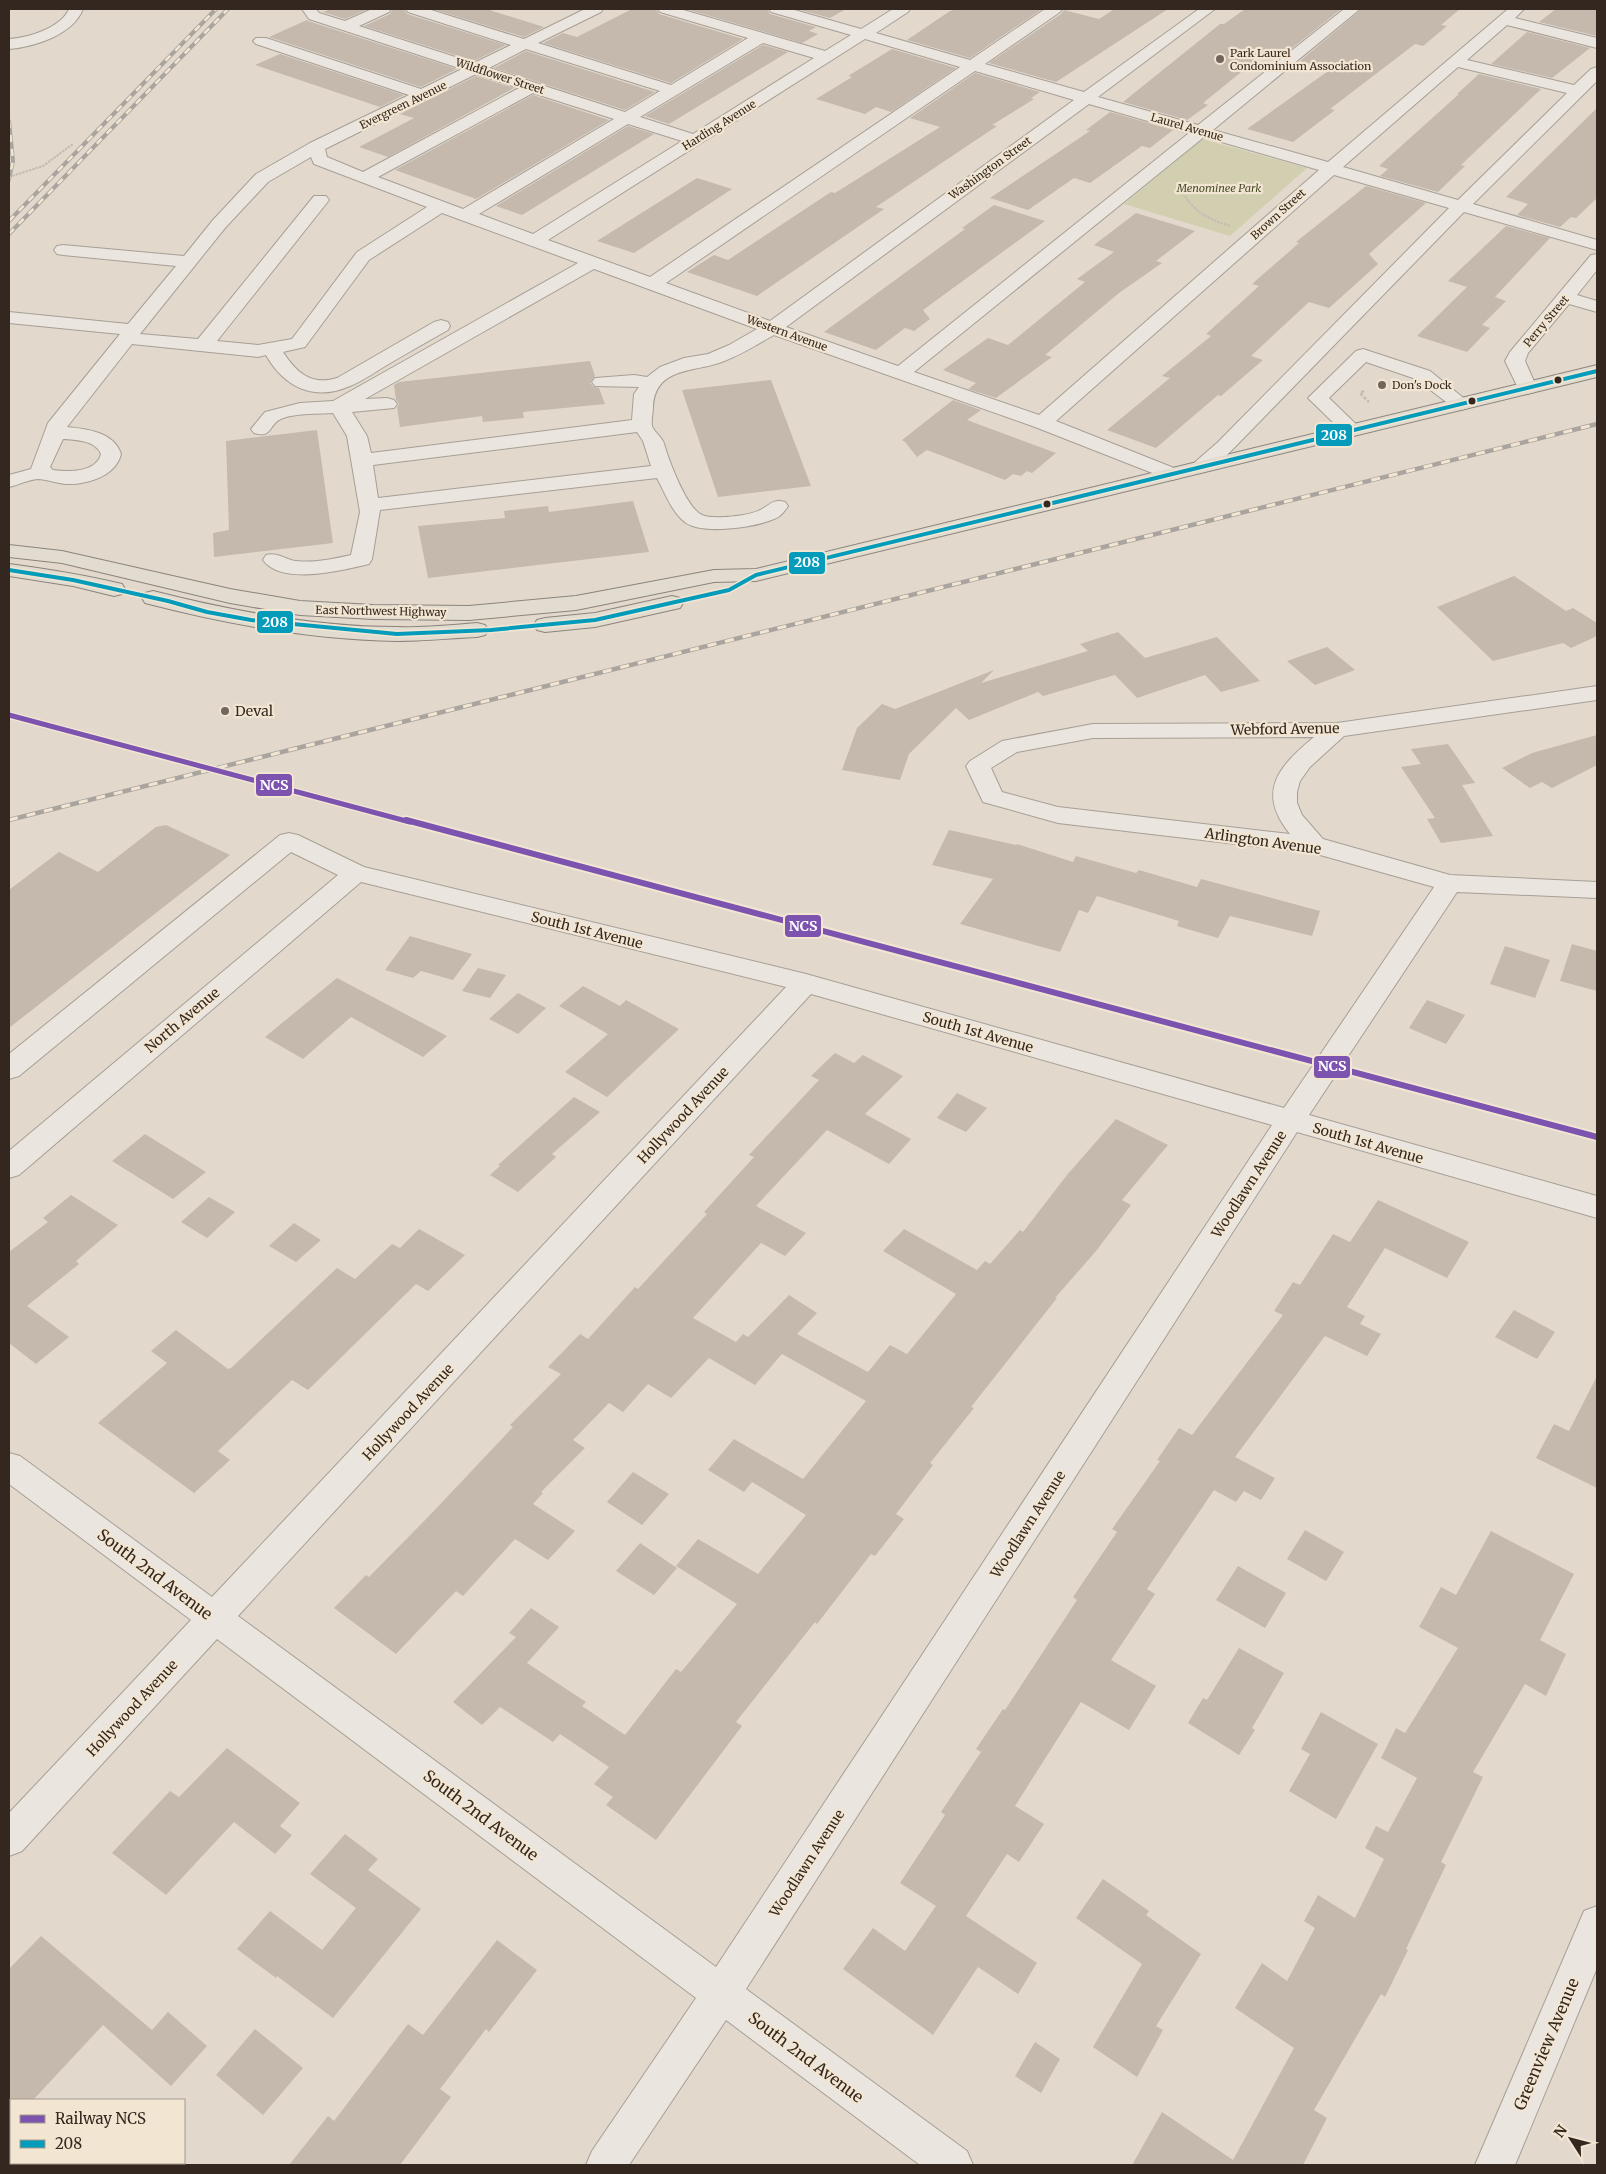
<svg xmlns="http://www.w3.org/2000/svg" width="1606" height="2174" font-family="Merriweather,serif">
<rect width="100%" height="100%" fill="#e2d9cc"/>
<path fill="#d2cfb0" d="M1202,139L1307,168L1230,236L1124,204Z"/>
<g fill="#c5b8ad">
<path d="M331,9H368L345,19L323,12Z"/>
<path d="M393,9H404L407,14L506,45L474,61L364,26L390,14Z"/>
<path d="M433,9H486L544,27L524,37Z"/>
<path d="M632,9H656L659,14L743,39L671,83L543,43L563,33L577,37Z"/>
<path d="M686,9H767L770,14L816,27L809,31L818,34L802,43Z"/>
<path d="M797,9H846L830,18Z"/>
<path d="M958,9H1042L970,58L907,40L950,11Z"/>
<path d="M1119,9H1168L1056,82L989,63L1061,14L1064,10L1099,19L1113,10Z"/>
<path d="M1245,9H1341L1282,56L1266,52L1203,103L1208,105L1187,120L1123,102L1220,24H1224Z"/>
<path d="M1362,9H1460L1441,25L1447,26L1423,46L1415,44L1330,109L1335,110L1293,142L1247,129L1331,69L1300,61Z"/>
<path d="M1556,9H1597V36L1539,22Z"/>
<path d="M307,20L308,21L457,69L421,87L269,37Z"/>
<path d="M1527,32L1590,48L1552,78L1491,64Z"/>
<path d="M763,45L788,52L669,124L645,116Z"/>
<path d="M892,49L956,68L891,112L876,107L865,114L816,99L852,77L848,76Z"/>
<path d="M526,51L655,92L625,110L494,68Z"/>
<path d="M280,54L404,95L380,107L255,65Z"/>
<path d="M975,73L1040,92L1031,98L1034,99L992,125L997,126L876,207L884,209L757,296L687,272L714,255L728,260L831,192L835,193L940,127L910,118Z"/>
<path d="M1479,74L1541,89L1461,165L1465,166L1438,192L1380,176L1388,169L1379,166L1459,94H1457Z"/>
<path d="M476,76L514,88L388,157L359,147L414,118L400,114Z"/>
<path d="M533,95L609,120L476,199L395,170Z"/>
<path d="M1597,108V198L1576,218L1571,217L1560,227L1517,215L1528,204L1506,197Z"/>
<path d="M1110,112L1173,130L1150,148L1142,146L1090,183L1074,178L1028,210L990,198L1090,131L1086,130Z"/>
<path d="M628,126L654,134L522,215L496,206Z"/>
<path d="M697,178L732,189L634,253L597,241Z"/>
<path d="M1366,186L1426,203L1369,254L1378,264L1329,308L1309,302L1251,356L1263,360L1221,396L1218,395L1156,448L1107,430L1170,378L1162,376L1211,336L1206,334L1259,286L1252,284L1299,243L1296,242Z"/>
<path d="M994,205L1045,221L923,310L930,319L914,331L905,328L876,350L824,332L965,229L962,228Z"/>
<path d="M1136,213L1195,231L1156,261L1162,263L1119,293L1045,355L1052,357L996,398L968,389L976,383L943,370L988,338L1008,345L1085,282L1077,279L1114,252L1094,245Z"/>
<path d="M1506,226L1550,238L1495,297L1506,301L1482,325L1490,328L1467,352L1417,336L1467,287L1448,281Z"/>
<path d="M590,361L595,376L590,383L594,387L599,388L605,404L523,412L524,418L483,422L482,416L400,427L397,407L399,404L396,400L394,385L399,382Z"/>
<path d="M771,380L811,486L718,497L682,390Z"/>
<path d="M953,400L981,410L967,420L1056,453L1032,473L1027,471L1021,476L1013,474L1005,480L927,450L917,457L905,442L902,440Z"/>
<path d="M317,430L333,543L214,557L213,533L229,530L226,441Z"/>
<path d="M633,501L649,552L428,578L418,526L505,518L504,511L548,506L549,512Z"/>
<path d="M1514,576L1566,611L1573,608L1597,623V636L1571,648L1563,643L1493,661L1437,607Z"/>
<path d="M1118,632L1145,658L1217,637L1260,681L1221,692L1205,675L1137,698L1115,675L1043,696L1038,692L969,720L956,708L909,754L900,780L842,770L857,728L882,704L895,709L994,670L981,683L1088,651L1080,644Z"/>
<path d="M1327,647L1355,670L1315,685L1287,661Z"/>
<path d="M1597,735V765L1552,788L1542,782L1530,788L1502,768L1532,753Z"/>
<path d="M1448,744L1475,783L1462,785L1493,836L1441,843L1427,819L1435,818L1401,767L1421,764L1411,749Z"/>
<path d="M166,825L230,855L9,1028V890L59,852L98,872L156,827Z"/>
<path d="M949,830L1016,845L1017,844L1073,862L1076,856L1136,873L1139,870L1197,887L1201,879L1320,911L1312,936L1230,916L1218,938L1177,926L1179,921L1097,896L1088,913L1079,910L1060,952L960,924L993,879L932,865Z"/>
<path d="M410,936L472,954L453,980L421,971L413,978L385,970Z"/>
<path d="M1572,944L1597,951V991L1560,981Z"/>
<path d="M1505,946L1550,960L1535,998L1490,984Z"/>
<path d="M478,968L506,975L490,998L462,991Z"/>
<path d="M337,978L447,1036L423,1057L351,1017L303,1059L265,1037Z"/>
<path d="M583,986L620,1006L626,1000L679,1029L607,1097L565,1072L608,1034L559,1006Z"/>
<path d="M518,993L546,1008L518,1034L489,1019Z"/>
<path d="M1427,1000L1465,1015L1446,1044L1409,1028Z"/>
<path d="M835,1053L854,1063L863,1055L903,1076L865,1114L911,1139L889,1164L827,1130L756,1206L806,1233L785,1256L761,1243L693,1318L736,1342L743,1334L748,1337L789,1295L817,1313L797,1334L868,1372L890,1345L907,1354L956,1294L883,1251L904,1229L977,1270L985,1261L990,1264L1020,1230L1023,1232L1067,1175L1116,1119L1168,1145L1122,1200L1131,1205L1096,1251L1055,1298H1057L971,1407L974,1408L930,1463L933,1465L896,1514L904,1519L875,1556L871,1554L817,1624L815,1622L736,1722L742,1726L656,1840L606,1805L613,1797L594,1784L609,1767L560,1734L553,1742L500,1707L482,1725L453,1702L516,1637L509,1633L531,1608L559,1627L527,1663L586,1702L582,1706L625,1735L676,1669L681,1672L737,1604L676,1566L698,1539L758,1574L806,1515L752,1482L744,1492L708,1470L734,1439L803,1479L866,1401L782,1354L755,1385L709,1358L671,1398L648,1384L623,1412L609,1403L573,1440L585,1448L541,1492L543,1493L533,1504L575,1531L548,1560L515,1539L463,1596L456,1591L396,1654L334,1608L366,1575L369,1577L430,1515L513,1427L510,1425L561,1374L548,1367L580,1334L588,1339L635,1287L638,1289L707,1214L704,1212L754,1157L749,1155L819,1080L811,1076Z"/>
<path d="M957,1093L987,1108L966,1132L937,1118Z"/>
<path d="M574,1097L600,1112L552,1154L556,1157L518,1192L490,1175L500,1166L498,1165Z"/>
<path d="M145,1134L206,1172L173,1199L112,1161Z"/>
<path d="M71,1195L118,1225L76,1261L79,1264L27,1306L69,1337L36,1364L9,1343V1252L48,1222L43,1218Z"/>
<path d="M209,1197L235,1212L207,1238L181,1222Z"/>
<path d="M1378,1200L1469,1242L1447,1278L1385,1248L1347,1307L1365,1316L1360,1324L1381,1334L1367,1356L1325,1336L1235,1457L1275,1478L1261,1500L1244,1491L1236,1502L1214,1490L1147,1589L1155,1594L1111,1660L1156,1686L1129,1730L1081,1702L1015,1806L1044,1824L1019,1862L1007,1854L966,1916L1037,1963L1018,1994L978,1967L933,2035L843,1969L873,1928L905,1951L936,1906L900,1883L945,1815L941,1812L981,1752L976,1749L1003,1709L1005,1710L1077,1600L1073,1597L1117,1532L1112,1529L1160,1461L1157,1460L1179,1428L1192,1435L1283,1315L1274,1311L1293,1282L1300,1285L1333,1234L1350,1242Z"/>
<path d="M294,1223L321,1240L296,1262L269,1246Z"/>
<path d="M419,1229L465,1255L428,1291L416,1284L308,1390L292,1380L218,1451L230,1460L194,1493L98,1423L167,1363L151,1351L176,1330L228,1369L231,1368L337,1268L355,1279L392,1244L400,1248Z"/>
<path d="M1514,1310L1555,1332L1537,1359L1495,1337Z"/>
<path d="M1597,1376V1488L1536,1458L1554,1424L1569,1431Z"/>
<path d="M633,1472L669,1494L642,1525L607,1502Z"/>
<path d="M1305,1530L1344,1552L1326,1581L1287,1559Z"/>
<path d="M1491,1531L1574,1574L1540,1640L1566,1654L1546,1696L1525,1684L1473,1772L1483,1777L1441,1862L1446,1865L1406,1949L1408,1950L1385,1997L1381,1994L1314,2110L1327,2118L1303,2165H1132L1162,2112L1233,2160L1294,2048L1235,2008L1262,1963L1287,1981L1315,1928L1304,1921L1318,1895L1355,1918L1384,1859L1365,1848L1376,1826L1388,1832L1417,1778L1381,1758L1396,1728L1405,1733L1458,1648L1419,1627L1441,1587L1456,1595Z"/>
<path d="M640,1543L677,1568L654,1595L616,1571Z"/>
<path d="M1238,1566L1286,1593L1265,1628L1216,1600Z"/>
<path d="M1239,1648L1284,1673L1252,1728L1255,1730L1239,1755L1188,1723L1203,1698L1207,1700Z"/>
<path d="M1321,1712L1378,1744L1336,1819L1289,1791L1310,1754L1301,1749Z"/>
<path d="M227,1748L300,1803L280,1826L292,1835L275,1854L234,1822L166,1895L112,1853L170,1791L179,1797Z"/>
<path d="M345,1834L378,1859L368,1870L421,1909L333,2018L277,1976L276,1978L237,1949L270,1911L322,1950L356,1908L310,1874Z"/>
<path d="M1103,1879L1149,1911L1146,1915L1201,1954L1156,2026L1163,2030L1137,2077L1093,2047L1142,1964L1076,1918Z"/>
<path d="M41,1936L152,2030L168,2012L207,2046L171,2086L103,2025L33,2100H9V1969Z"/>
<path d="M497,1940L537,1970L489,2032L486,2029L440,2089L451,2097L400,2165H289L328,2116L334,2121L408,2024L423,2035Z"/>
<path d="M255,2029L303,2068L263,2115L216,2075Z"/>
<path d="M1035,2042L1060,2059L1041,2093L1015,2076Z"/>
</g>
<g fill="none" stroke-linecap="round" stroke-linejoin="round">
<defs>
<g id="minor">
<path d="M69,9H83C73,35 34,47 9,49V39C28,38 61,28 69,9Z"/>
<path d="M302,9H316L319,13L345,21L372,9H391L389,12L359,26L474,63L511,45L408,12L406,9H428L524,39L585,9H603L601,12L538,43L671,85L748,38L660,12L658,9H680L825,51L851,35L771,12L769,9H791L861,29L893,9H910L908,12L876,33L970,60L1045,9H1062L1060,12L985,64L1084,92L1199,9H1215L1098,97L1198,125L1344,9H1360L1213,130L1328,162L1508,9H1524L1515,18L1597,38V48L1507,25L1467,60L1574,85L1591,69L1597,67V81L1473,204L1597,240V250L1464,212L1232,450C1221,460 1210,475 1194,471L1191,467L1194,463L1218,442L1449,208L1334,175L1056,421L1179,470L1182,474L1179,478L1172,480L1165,478L1035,427L774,335C756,345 739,356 719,363C692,372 655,368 653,407C653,412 651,421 652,426C654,431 660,436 663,441C665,446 666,451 668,456C673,470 688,509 702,515C713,520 751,516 762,509C771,504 773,499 785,502L788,506C785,511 780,517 774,519C756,527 704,535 686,523C672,513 665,493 657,478L380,510L372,559L369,564C343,570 281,586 263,560L266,555C279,552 285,560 296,561C315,563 333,559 351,555L360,512L347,436L333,413C319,414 291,413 279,420C268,427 272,438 254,433L251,429L265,412L300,403L333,401L578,263L442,213L369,260L305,347L283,352C296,372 311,386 337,378L434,322L441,320L448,322L450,326L448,330C427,342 407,353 387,365C375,372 363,381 350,386C314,402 284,387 266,355L258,357L132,344L67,427C87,429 114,432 121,454C116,476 87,485 66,484C57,483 48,480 39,479C30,479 18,485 9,487V475L31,469L48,423L120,334L9,323V312L128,324L176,266L63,255L57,254L54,250L57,246L63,245L184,256L213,220L256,174L310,143L409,95L256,44L253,41L256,38H266L421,89L462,69L309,19ZM865,39L960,67L650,277L548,240ZM763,43L814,58L693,134L640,117ZM526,49L660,91L625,112L489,68ZM1458,67L1567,93L1458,200L1343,167ZM975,71L1074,100L770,321L666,283ZM476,74L519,88L363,172L327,157L325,149ZM533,93L614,119L463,209L378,177ZM1089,104L1189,133L898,366L786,327ZM628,124L682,141L533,234L479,214ZM1204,137L1319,170L1039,415L914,372ZM311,157L314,164L427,207L357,252L292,339L258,345L217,341L326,204L329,200L326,196H314L198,339L140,334L225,228L268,182ZM594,269L757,329L729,345L708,354L684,358L660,367L647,377L634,375L595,378L592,382L595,386L639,387L634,394L632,420L371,453L367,436L352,412L394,408L397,404L394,400L387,398L365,399ZM637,432L643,441L651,466L378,498L373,465ZM63,439C76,440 95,440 101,454C96,473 68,472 53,470L50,467Z"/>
<path d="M1597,254V270L1577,295L1597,301V312L1569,304L1528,353L1525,361L1537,388L1534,392L1527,394L1520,392L1505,361L1510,352L1591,255Z"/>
<path d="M1363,349L1430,371L1471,404L1468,408L1461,410L1454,408L1416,379L1366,362L1329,398L1362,430L1359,434L1352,436L1345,434L1308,398L1356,351Z"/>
<path d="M1597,686V700L1344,736L1310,767L1300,781L1297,792V803L1302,815L1323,839L1450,875L1597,882V898L1457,892L1309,1115L1597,1196V1218L1297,1132L746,1989L967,2151L973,2165H920L726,2020L629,2165H586L592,2151L696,1998L217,1639L22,1851L9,1856V1813L191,1620L9,1484V1453L20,1456L212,1597L786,987L361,882L19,1175L9,1178V1151L338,875L291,852L19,1076L9,1079V1054L280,835L289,833L298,835L364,867L806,974L1284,1108L1434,887L1313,853L1058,823L983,802L966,766L970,761L1002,741L1093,724L1337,723ZM1314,737C1278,767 1256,792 1290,834L1058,807L1002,792L991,768L1017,752L1093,738ZM811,994L1272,1125L716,1967L238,1616Z"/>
<path d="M1597,1906V1968L1515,2165H1475L1584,1911Z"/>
</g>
<g id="major">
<path d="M1597,365V377L756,581L714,582L576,610L469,620L373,619L300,615L230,603L62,563L9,557V545L62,551L230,589L300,601L373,605L469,606L576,596L714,570L756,569Z"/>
<path d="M9,564C47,569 84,575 122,584L125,589L122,594L114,596L73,586L9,576Z"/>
<path d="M153,591C232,611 315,627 397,627C424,628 451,625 477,623L485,625L488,630L485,635L477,637C451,638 424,641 397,641C313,640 226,624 145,603L142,598L145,593Z"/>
<path d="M672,596L680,598L683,603L680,608L595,627L545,632L537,630L534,625L537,620L545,618L595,613Z"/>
</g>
</defs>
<use href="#minor" stroke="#a79f96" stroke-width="2"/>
<use href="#major" stroke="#8c847c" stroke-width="2"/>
<g stroke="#c2bcb5" stroke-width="2" stroke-dasharray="2.5 1" stroke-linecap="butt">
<path d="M9,177L43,166L73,144"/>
<path d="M1176,181C1190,208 1201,217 1230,226"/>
</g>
<path stroke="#c2bcb5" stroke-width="2.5" stroke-dasharray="3 2" stroke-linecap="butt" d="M1364,391L1360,393L1369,402"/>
<use href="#minor" fill="#eae5de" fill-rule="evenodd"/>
<use href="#major" fill="#e1dbd0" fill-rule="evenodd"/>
<defs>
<g id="rail-far1">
<path d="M9,121L13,161L9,179"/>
<path d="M9,221L216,9"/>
<path d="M9,234L228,9"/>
</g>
<path id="rail" d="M9,820L1597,424"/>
</defs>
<use href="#rail-far1" stroke="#a9a49e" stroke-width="4"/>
<use href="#rail" stroke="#a9a49e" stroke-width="4.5"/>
<use href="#rail-far1" stroke="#f2e6d3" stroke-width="2.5" stroke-dasharray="7" stroke-linecap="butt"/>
<use href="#rail" stroke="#f2e6d3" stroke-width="3" stroke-dasharray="9" stroke-linecap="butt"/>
<defs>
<path id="bus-1" d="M9,570L73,580L168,601L207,612L251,620L397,634L491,630L595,620L729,590L756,575L1597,371"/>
</defs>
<use href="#bus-1" stroke="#f2e6d3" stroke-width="7"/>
<use href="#bus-1" stroke="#059cbc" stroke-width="4"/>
<defs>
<path id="rail-1-far1" d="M9,715L410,822"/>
<path id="rail-1" d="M406,820L1597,1137"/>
</defs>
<use href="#rail-1-far1" stroke="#f2e6d3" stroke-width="8"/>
<use href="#rail-1" stroke="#f2e6d3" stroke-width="10"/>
<use href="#rail-1-far1" stroke="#7c53af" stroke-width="5"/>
<use href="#rail-1" stroke="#7c53af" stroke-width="6"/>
</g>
<g fill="#71655c" stroke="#f2e6d3" stroke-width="2">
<circle cx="1220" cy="59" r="5"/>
<circle cx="1382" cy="385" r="5"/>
<circle cx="225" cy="711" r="5"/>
</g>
<g fill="#34271f" stroke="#f2e6d3" stroke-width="2">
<circle cx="1558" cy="380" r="4.5"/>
<circle cx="1472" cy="401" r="4.5"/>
<circle cx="1047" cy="504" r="4.5"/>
</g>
<g text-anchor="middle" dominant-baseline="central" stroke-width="4.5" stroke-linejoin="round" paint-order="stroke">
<g font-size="11" fill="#34271f" stroke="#f2e6d3" text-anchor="start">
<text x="1230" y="53">Park Laurel<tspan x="1230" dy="13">Condominium Association</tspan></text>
<text x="1392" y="385">Don's Dock</text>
</g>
<g font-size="11" fill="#34271f" stroke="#f2e6d3">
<text transform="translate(500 76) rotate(18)">Wildflower Street</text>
<text transform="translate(403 105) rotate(-26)">Evergreen Avenue</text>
<text transform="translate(719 125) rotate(-32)">Harding Avenue</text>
<text transform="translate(1187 127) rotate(16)">Laurel Avenue</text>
<text transform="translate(990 168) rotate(-36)">Washington Street</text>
<text transform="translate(1278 214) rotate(-42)">Brown Street</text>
<text transform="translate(1546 321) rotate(-50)">Perry Street</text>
<text transform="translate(787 333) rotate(20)">Western Avenue</text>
<text transform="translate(381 611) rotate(1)">East Northwest Highway</text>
</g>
<g font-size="11" font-style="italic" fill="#484f27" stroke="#f2e6d3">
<text x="1219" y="188">Menominee Park</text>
</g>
<g font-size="14" fill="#34271f" stroke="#f2e6d3" text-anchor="start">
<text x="235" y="711">Deval</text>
</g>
<g font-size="14" fill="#34271f" stroke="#f2e6d3">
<text transform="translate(1285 729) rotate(-1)">Webford Avenue</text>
<text transform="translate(1263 841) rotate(8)">Arlington Avenue</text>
<text transform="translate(587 930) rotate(14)">South 1st Avenue</text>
<text transform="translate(182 1020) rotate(-40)">North Avenue</text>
<text transform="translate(978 1032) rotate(16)">South 1st Avenue</text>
<text transform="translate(683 1115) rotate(-47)">Hollywood Avenue</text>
<text transform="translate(1368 1143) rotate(16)">South 1st Avenue</text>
<text transform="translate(1249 1184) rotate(-57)">Woodlawn Avenue</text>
<text transform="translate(408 1412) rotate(-47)">Hollywood Avenue</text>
<text transform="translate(1028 1524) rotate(-57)">Woodlawn Avenue</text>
<text transform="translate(132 1708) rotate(-47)">Hollywood Avenue</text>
<text transform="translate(807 1863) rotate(-57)">Woodlawn Avenue</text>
</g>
<g font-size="16" fill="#34271f" stroke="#f2e6d3">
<text transform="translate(155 1574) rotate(37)">South 2nd Avenue</text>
<text transform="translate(481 1815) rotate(37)">South 2nd Avenue</text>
<text transform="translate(1546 2044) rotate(-67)">Greenview Avenue</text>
<text transform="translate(806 2057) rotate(37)">South 2nd Avenue</text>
</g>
</g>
<g stroke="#f2e6d3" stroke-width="2">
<rect x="1315" y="423" width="38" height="24" rx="5" fill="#059cbc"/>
<rect x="788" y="551" width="38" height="24" rx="5" fill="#059cbc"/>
<rect x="256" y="610" width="38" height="24" rx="5" fill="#059cbc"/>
<rect x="255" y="773" width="38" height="24" rx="5" fill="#7c53af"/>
<rect x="784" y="914" width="38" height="24" rx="5" fill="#7c53af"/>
<rect x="1313" y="1055" width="38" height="24" rx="5" fill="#7c53af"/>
</g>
<g font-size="14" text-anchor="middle" font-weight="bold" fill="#fff">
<text x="1334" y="440">208</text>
<text x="807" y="567">208</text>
<text x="275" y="627">208</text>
<text x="274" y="790">NCS</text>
<text x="803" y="931">NCS</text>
<text x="1332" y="1071">NCS</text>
</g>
<rect width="1606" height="2174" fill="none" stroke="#34271f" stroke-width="20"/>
<rect x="10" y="2099" width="175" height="65" fill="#f2e6d3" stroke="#a69a8b"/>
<rect x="20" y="2115" width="25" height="8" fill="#7c53af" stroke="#a69a8b"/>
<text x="55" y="2124" font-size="15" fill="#34271f">Railway NCS</text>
<rect x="20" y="2140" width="25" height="8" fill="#059cbc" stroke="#a69a8b"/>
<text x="55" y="2149" font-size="15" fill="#34271f">208</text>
<g transform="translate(1571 2139) rotate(306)" stroke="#f2e6d3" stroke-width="4" paint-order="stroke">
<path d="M0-4L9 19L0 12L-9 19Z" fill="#34271f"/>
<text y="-8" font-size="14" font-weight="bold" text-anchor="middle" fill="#34271f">N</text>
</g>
</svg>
